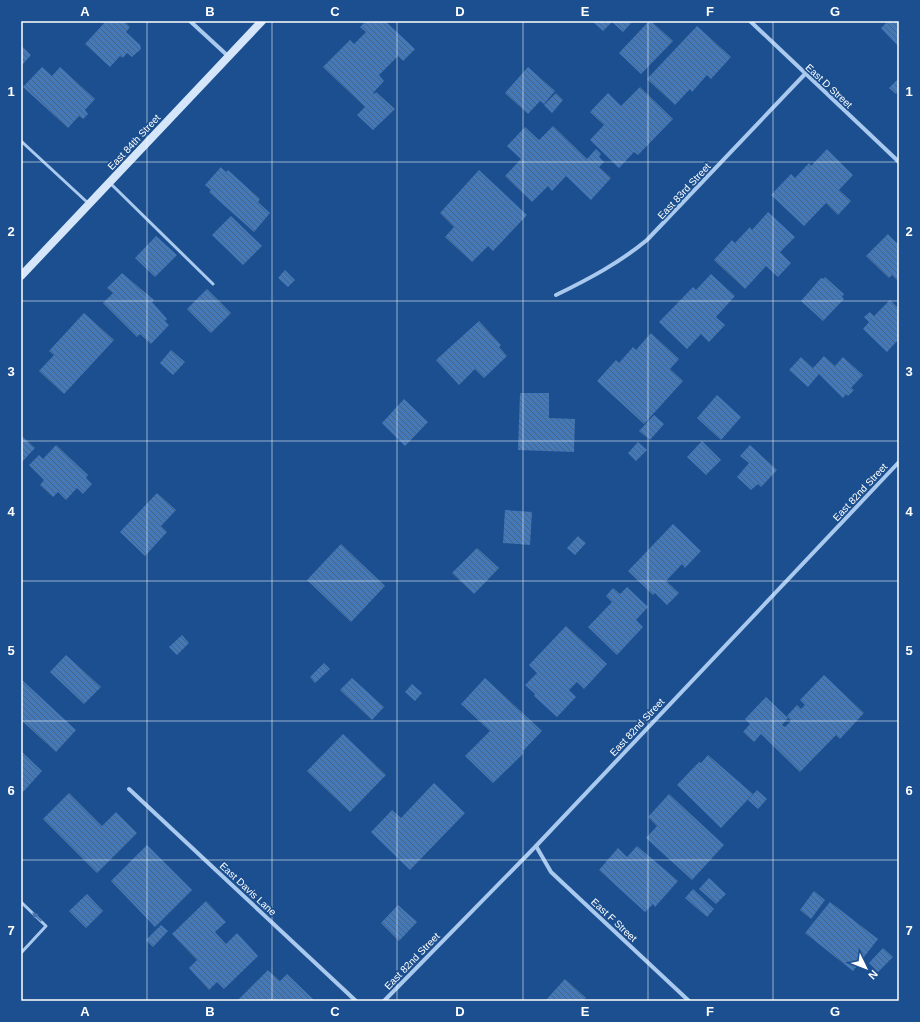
<svg xmlns="http://www.w3.org/2000/svg" width="920" height="1022" font-family="Helvetica,sans-serif">
<defs>
<pattern id="building-back-hatch" width="6" height="6" patternUnits="userSpaceOnUse"><rect width="6" height="6" fill="#4478b7"/><path d="M-1 5l2 2M0 0l6 6M5-1l2 2" fill="none" stroke="#486282"/></pattern>
</defs>
<rect width="100%" height="100%" fill="#1b4f8f"/>
<g fill="url(#building-back-hatch)">
<path d="M106,21H124L130,27L126,32L140,45L141,49L132,57L127,53L123,58L120,56L110,67L85,44Z"/>
<path d="M366,21H385L415,49L403,61L398,56L379,75L384,81L373,93L374,94L376,92L395,109L373,130L357,115L365,107L323,67L350,40L354,44L366,32L360,27Z"/>
<path d="M592,21H633L623,32L612,22L603,31Z"/>
<path d="M649,21H651L673,41L641,74L619,53Z"/>
<path d="M883,21H899L898,46L881,28L886,23Z"/>
<path d="M697,26L731,57L711,79L707,75L692,92L690,89L675,105L647,79Z"/>
<path d="M23,47L31,55L21,66V50Z"/>
<path d="M42,67L52,76L60,67L95,99L85,110L88,114L83,119L79,116L68,128L23,87Z"/>
<path d="M528,67L555,91L544,104L540,101L528,114L505,93Z"/>
<path d="M899,78V91L896,94L889,88Z"/>
<path d="M640,87L673,119L638,155L634,152L619,168L590,140L604,125L590,112L608,93L621,106Z"/>
<path d="M556,93L563,100L552,113L544,105Z"/>
<path d="M553,126L587,159L596,149L601,154L599,157L604,162L599,167L611,178L591,200L566,176L552,191L548,186L532,202L505,176L521,159L507,146L525,127L539,140Z"/>
<path d="M827,149L853,175L839,190L851,201L838,215L826,203L804,226L771,195L791,174L795,178L809,163L811,166Z"/>
<path d="M221,167L226,172L228,170L260,199L258,202L270,213L254,232L209,192L211,190L205,185Z"/>
<path d="M479,170L527,215L493,251L488,246L472,262L445,237L454,227L440,213Z"/>
<path d="M768,212L795,237L780,252L791,263L778,277L766,266L745,289L714,260L732,240L735,243L750,227L752,230Z"/>
<path d="M231,216L262,246L243,265L212,235Z"/>
<path d="M888,234L899,245V282L892,275L889,278L866,256Z"/>
<path d="M156,236L177,255L155,277L135,258Z"/>
<path d="M285,270L295,280L288,287L278,278Z"/>
<path d="M122,273L154,300L152,302L167,319L165,321L169,325L151,344L140,334L137,337L103,303L113,293L107,288Z"/>
<path d="M711,274L735,296L716,317L725,325L709,342L701,334L687,349L659,322L693,287L696,290Z"/>
<path d="M825,277L844,294L842,297L844,299L823,321L801,301L821,278L823,279Z"/>
<path d="M207,289L231,313L211,333L187,309Z"/>
<path d="M890,300L899,309V343L897,341L887,352L863,329L869,322L864,317L870,312L874,316Z"/>
<path d="M84,313L114,340L64,394L39,371L54,355L49,351Z"/>
<path d="M479,321L501,345L499,347L507,356L484,378L475,369L459,385L436,360Z"/>
<path d="M651,333L679,359L670,369L683,381L644,424L597,381L616,360L619,363L633,347L636,350Z"/>
<path d="M171,350L185,362L173,375L160,363Z"/>
<path d="M824,356L835,366L843,357L863,375L851,388L854,390L848,396L846,394L843,398L819,374L808,387L789,370L801,357L813,368Z"/>
<path d="M520,393H549V418L575,419L574,452L518,450Z"/>
<path d="M717,395L741,417L721,440L697,418Z"/>
<path d="M404,399L428,422L405,446L382,423Z"/>
<path d="M654,415L664,424L650,440L639,431Z"/>
<path d="M21,435L35,448L21,463Z"/>
<path d="M702,441L721,460L706,475L687,457Z"/>
<path d="M638,442L647,450L636,461L628,453Z"/>
<path d="M56,445L88,475L86,478L92,484L83,494L77,488L66,500L58,492L53,497L40,485L44,480L29,465L39,455L43,459Z"/>
<path d="M750,445L777,470L761,487L758,484L751,490L737,477L749,463L740,456Z"/>
<path d="M157,493L176,510L161,526L167,532L145,556L120,532Z"/>
<path d="M505,510L532,512L530,545L503,543Z"/>
<path d="M673,524L701,551L685,568L682,564L666,581L679,593L667,605L655,593L653,595L628,571Z"/>
<path d="M578,536L586,543L575,555L567,548Z"/>
<path d="M341,544L385,586L351,622L307,580Z"/>
<path d="M477,548L499,568L474,594L452,573Z"/>
<path d="M627,587L648,607L636,620L643,627L617,655L588,627L612,602L606,596L613,588L620,594Z"/>
<path d="M566,626L607,664L584,689L577,682L569,690L576,697L557,717L534,696L535,694L525,685L537,673L529,665Z"/>
<path d="M182,635L189,643L177,655L169,647Z"/>
<path d="M66,655L101,687L84,704L50,672Z"/>
<path d="M324,663L330,669L315,683L310,677Z"/>
<path d="M824,675L864,713L840,739L836,735L800,772L761,734L754,742L743,732L750,724L745,719L766,697L788,718L782,725L785,727L791,721L787,716L797,705L801,709L805,705L800,700Z"/>
<path d="M352,678L384,707L372,720L340,690Z"/>
<path d="M485,678L542,731L522,752L524,753L493,783L465,756L490,731L461,704Z"/>
<path d="M21,679L76,730L56,752L21,720Z"/>
<path d="M412,684L422,693L415,701L405,692Z"/>
<path d="M343,734L386,775L350,812L307,771Z"/>
<path d="M21,751L42,771L23,792L21,790Z"/>
<path d="M708,755L753,794L721,828L677,785L699,762L701,763Z"/>
<path d="M434,783L465,813L410,870L371,832L392,810L401,818Z"/>
<path d="M757,790L767,799L758,809L748,800Z"/>
<path d="M69,793L102,826L116,812L137,833L97,873L43,819Z"/>
<path d="M669,794L724,845L692,880L646,838L657,826L648,817Z"/>
<path d="M147,845L192,890L155,927L111,881Z"/>
<path d="M637,846L678,881L655,907L653,904L645,912L599,870L618,848L627,857Z"/>
<path d="M709,878L726,894L716,904L699,889Z"/>
<path d="M693,889L714,909L707,917L685,898Z"/>
<path d="M814,891L825,900L811,919L800,910Z"/>
<path d="M87,894L103,911L86,928L69,911Z"/>
<path d="M206,901L226,922L215,932L226,944L237,933L258,956L224,989L217,982L209,990L189,968L197,960L172,934Z"/>
<path d="M830,902L878,939L853,971L805,933Z"/>
<path d="M398,905L417,922L399,941L381,923Z"/>
<path d="M161,925L168,931L153,947L146,940Z"/>
<path d="M883,948L893,957L878,972L869,963Z"/>
<path d="M268,970L280,981L287,974L314,1000L237,1001Z"/>
<path d="M565,979L586,998L583,1001H545Z"/>
</g>
<g fill="none" stroke-linecap="round" stroke-linejoin="round">
<g stroke="#a9c9ee" stroke-width="3">
<path d="M21,141L88,203"/>
<path d="M111,184L213,284"/>
<path d="M21,902L46,926L21,953"/>
</g>
<g stroke="#a9c9ee" stroke-width="4">
<path d="M190,21L228,56"/>
<path d="M750,21L899,162"/>
<path d="M556,295C589,279 619,263 647,240L805,74"/>
<path d="M129,789L356,1001"/>
<path d="M536,846L551,872L689,1001"/>
<path d="M384,1001L536,846L899,462"/>
</g>
<path stroke="#d6e6fa" stroke-width="8" d="M21,276L262,21"/>
</g>
<defs><path id="oneway-solid" d="M-6-.8H1V-3.2L6.5 0L1 3.2V.8H-6Z"/></defs>
<use fill="#4674ac" href="#oneway-solid" transform="translate(37 917) rotate(-137)"/>
<path fill="none" stroke="#fff" stroke-width="1" stroke-opacity="0.55" d="M147,21V1001M272,21V1001M397,21V1001M523,21V1001M648,21V1001M773,21V1001M21,162H899M21,301H899M21,441H899M21,581H899M21,721H899M21,860H899"/>
<g text-anchor="middle" dominant-baseline="central" stroke-width="3.5" stroke-linejoin="round" paint-order="stroke">
<g font-size="10" fill="#fff" stroke="#1b4f8f">
<text transform="translate(829 86) rotate(43)">East D Street</text>
<text transform="translate(134 142) rotate(-47)">East 84th Street</text>
<text transform="translate(684 191) rotate(-47)">East 83rd Street</text>
<text transform="translate(860 492) rotate(-47)">East 82nd Street</text>
<text transform="translate(637 727) rotate(-47)">East 82nd Street</text>
<text transform="translate(248 889) rotate(43)">East Davis Lane</text>
<text transform="translate(614 920) rotate(43)">East F Street</text>
<text transform="translate(412 961) rotate(-46)">East 82nd Street</text>
</g>
</g>
<rect width="920" height="1022" fill="none" stroke="#1b4f8f" stroke-width="44"/>
<g transform="translate(866 968) rotate(133)" stroke="#1b4f8f" stroke-width="3" paint-order="stroke">
<path d="M0-3L7 15L0 10L-7 15Z" fill="#ffffff"/>
<text y="-6" font-size="11" font-weight="bold" text-anchor="middle" fill="#ffffff">N</text>
</g>
<rect x="22" y="22" width="876" height="978" fill="none" stroke="#fff" stroke-width="1.5"/>
<g font-size="13" text-anchor="middle" font-weight="bold" fill="#fff">
<text x="85" y="16">A</text>
<text x="210" y="16">B</text>
<text x="335" y="16">C</text>
<text x="460" y="16">D</text>
<text x="585" y="16">E</text>
<text x="710" y="16">F</text>
<text x="835" y="16">G</text>
<text x="11" y="96">1</text>
<text x="909" y="96">1</text>
<text x="11" y="236">2</text>
<text x="909" y="236">2</text>
<text x="11" y="376">3</text>
<text x="909" y="376">3</text>
<text x="11" y="516">4</text>
<text x="909" y="516">4</text>
<text x="11" y="655">5</text>
<text x="909" y="655">5</text>
<text x="11" y="795">6</text>
<text x="909" y="795">6</text>
<text x="11" y="935">7</text>
<text x="909" y="935">7</text>
<text x="85" y="1016">A</text>
<text x="210" y="1016">B</text>
<text x="335" y="1016">C</text>
<text x="460" y="1016">D</text>
<text x="585" y="1016">E</text>
<text x="710" y="1016">F</text>
<text x="835" y="1016">G</text>
</g>
</svg>
